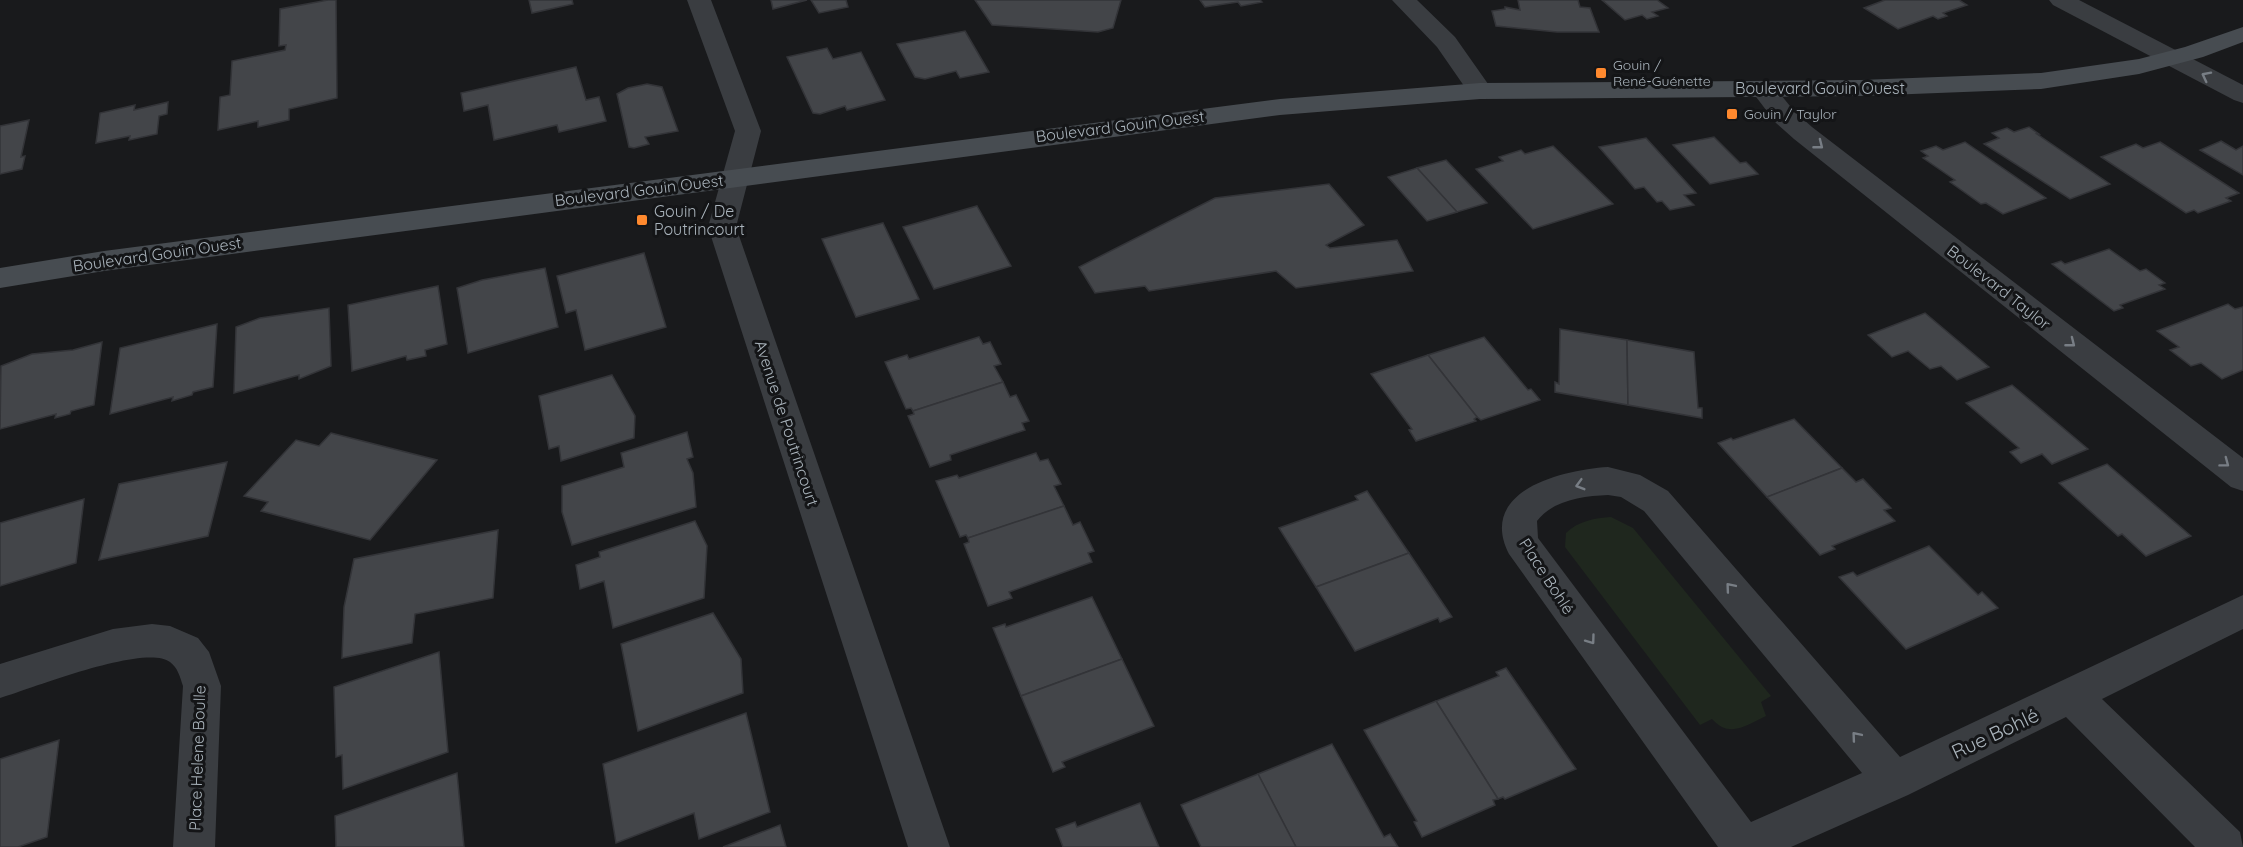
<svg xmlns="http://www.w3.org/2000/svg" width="2243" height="847" font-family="Quicksand,sans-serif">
<rect width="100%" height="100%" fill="#191a1c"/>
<path fill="#1f271e" d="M1611,517L1633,528L1771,696L1761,702L1766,716C1746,725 1730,739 1712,719L1700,725L1565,547L1566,533C1578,521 1595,518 1611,517Z"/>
<g fill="#434549" stroke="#333438" stroke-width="1.5">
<path d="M328,0H336L337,98L289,109V120L258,127V121L218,130L220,97L230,95L232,61L285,50L286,45L279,46L280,9Z"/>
<path d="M529,0H572L573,4L532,13Z"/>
<path d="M771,0H807L773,9Z"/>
<path d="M811,0H846L848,7L819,13Z"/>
<path d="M975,0H1121L1113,28L1098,32L992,25Z"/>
<path d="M1200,0H1260L1262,2L1241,6L1238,2L1205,7Z"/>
<path d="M1518,0H1578L1580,7L1590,8L1599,32H1557L1496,26L1492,11L1505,9V7L1520,10Z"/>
<path d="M1602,0H1657L1668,8L1652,12L1658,16L1647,19L1642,15L1625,20Z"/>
<path d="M1885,0H1959L1967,5L1943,13L1947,16L1938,19L1933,16L1898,29L1864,8Z"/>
<path d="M965,31L989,72L960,78L956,71L925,79L915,77L897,44Z"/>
<path d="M827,48L833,59L861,52L885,100L847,110L845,106L820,114L813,113L787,57Z"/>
<path d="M576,67L586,100L599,97L606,121L559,132L557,125L494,140L488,105L464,111L461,93Z"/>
<path d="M647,84L662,87L678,131L645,137L649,144L634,148L629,147L617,94L628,88Z"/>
<path d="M168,102L167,114L159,116L157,134L129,140L130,136L96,143L100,113L135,105L134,110Z"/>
<path d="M29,120L21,157L25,156L22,169L0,174V126Z"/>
<path d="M2029,127L2039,134H2037L2110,184L2070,199L1984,144L1999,138L1992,133L2007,128L2014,132Z"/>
<path d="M1714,137L1740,163L1746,162L1758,174L1710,184L1673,145Z"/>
<path d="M1646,138L1696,193L1684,195L1694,205L1670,210L1662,201L1657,202L1644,187L1635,189L1599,147Z"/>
<path d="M2221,141L2236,150L2243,146V175L2200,150Z"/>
<path d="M1965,142L2046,198L2003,214L1986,203L1981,204L1950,182L1955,180L1923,158L1928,156L1921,151L1936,146L1943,150Z"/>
<path d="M2160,142L2239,193L2226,198L2231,201L2198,213L2194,210L2186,213L2101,157L2136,144L2143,148Z"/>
<path d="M1553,146L1613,204L1533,229L1476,169L1503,161L1499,157L1521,150L1525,154Z"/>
<path d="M1446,160L1487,203L1457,212L1417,168Z"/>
<path d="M1417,168L1457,212L1427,221L1388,177Z"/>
<path d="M1329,184L1364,225L1326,245L1330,248L1397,240L1413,271L1296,288L1276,271L1149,291L1145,286L1095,293L1079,267L1215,198Z"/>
<path d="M977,206L1011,266L934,289L903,227Z"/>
<path d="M883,223L919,299L856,317L822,239Z"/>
<path d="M2109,249L2140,271L2146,269L2165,283L2159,285L2165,289L2120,305L2123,308L2114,311L2052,264L2061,261L2065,264Z"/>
<path d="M644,253L666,327L585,350L576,310L566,313L557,276Z"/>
<path d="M545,268L558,327L468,353L457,288L482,280Z"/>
<path d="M438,286L447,344L425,350L426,356L407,360L406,356L352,371L348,305Z"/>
<path d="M2228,304L2235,309L2243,307V370L2222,379L2201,363L2191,366L2170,350L2179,347L2157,331Z"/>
<path d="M329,308L331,366L299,379V375L234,393L236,327L260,318Z"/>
<path d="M1925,313L1989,367L1957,380L1941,366L1930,369L1908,351L1892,357L1868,335Z"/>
<path d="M217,324L213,387L193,392L192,395L172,401L173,397L110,414L120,348Z"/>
<path d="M1560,329L1627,340L1628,405L1555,392V382L1559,384Z"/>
<path d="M979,337L983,344L990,342L1001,364L994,366L1003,382L913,411L911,408L906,409L885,362L907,355L909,359Z"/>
<path d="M1484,337L1528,390L1531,389L1540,400L1481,420L1477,417L1428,355Z"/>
<path d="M1627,340L1694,352L1698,408H1702V418L1628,405Z"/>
<path d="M102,342L94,405L71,411L70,414L55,418L56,414L0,429L1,366L32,354L73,350Z"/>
<path d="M1428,355L1477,417L1474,419L1476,421L1416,441L1409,430L1412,429L1371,374Z"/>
<path d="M612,375L635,416L634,438L561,461L559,446L549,449L539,396Z"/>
<path d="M1003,382L1010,397L1016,395L1029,421L1022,423L1025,430L950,455L951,460L930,467L908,416L914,414L913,411Z"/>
<path d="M2012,385L2088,449L2052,464L2042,454L2021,463L2010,452L2019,448L1966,403Z"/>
<path d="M1794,419L1842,468L1767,497L1718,443L1731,438L1733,440Z"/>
<path d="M687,432L693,457L687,459L693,473L696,507L572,545L562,512V486L624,467L621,453Z"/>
<path d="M331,433L437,460L370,540L261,511L268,502L244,496L296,440L319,446Z"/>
<path d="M1036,453L1040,461L1048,459L1061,484L1054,486L1064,506L968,538L966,535L960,537L936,481L957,475L959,478Z"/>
<path d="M227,462L208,536L99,560L119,484Z"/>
<path d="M2107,464L2191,536L2146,556L2122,534L2118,536L2059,483Z"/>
<path d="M1842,468L1856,482L1863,479L1891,508L1884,510L1895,521L1832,546L1835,549L1820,555L1767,497Z"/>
<path d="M1367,491L1409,553L1316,587L1279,528L1358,500L1355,496Z"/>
<path d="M84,499L76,563L0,586V523Z"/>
<path d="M1064,506L1073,525L1080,522L1094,551L1088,553L1092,562L1009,592L1012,598L988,606L964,544L969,542L968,538Z"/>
<path d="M695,521L707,546L704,598L613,628L604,581L580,589L576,565L600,557L599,552Z"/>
<path d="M498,530L493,598L415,614L412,643L342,658L344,607L354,559Z"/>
<path d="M1929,546L1978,595L1982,592L1998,608L1906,649L1839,577L1853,572L1857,576Z"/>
<path d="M1409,553L1452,617L1440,622L1438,618L1355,651L1316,587Z"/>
<path d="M1092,597L1122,659L1021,696L993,628L1005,624L1006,627Z"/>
<path d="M713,613L741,659L743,693L638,731L621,644Z"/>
<path d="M439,652L448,752L343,789L342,755L336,757L334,687Z"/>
<path d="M1122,659L1154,726L1062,762L1065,767L1053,772L1021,696Z"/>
<path d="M1506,668L1576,769L1505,799L1503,797L1498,799L1436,701L1499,676L1496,672Z"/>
<path d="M1436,701L1498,799L1493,800L1495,805L1422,837L1414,822L1417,821L1364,730Z"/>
<path d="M746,713L770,812L699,839L694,813L616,843L603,764Z"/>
<path d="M59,740L47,837L18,847H0V759Z"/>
<path d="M1332,744L1384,837L1390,834L1398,847H1296L1258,774Z"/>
<path d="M457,773L464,847H336L335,816Z"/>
<path d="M1258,774L1296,847H1201L1181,805Z"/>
<path d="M1140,803L1159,847H1063L1056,829L1075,822L1077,827Z"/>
<path d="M780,825L786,847H723Z"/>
</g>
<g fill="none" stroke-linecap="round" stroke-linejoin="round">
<g fill="#3a3d41" fill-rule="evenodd">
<path d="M687,0H711L761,131L736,227L950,847H908L708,227L735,131Z"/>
<path d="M1392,0H1417L1455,37L1493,91L1489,96L1480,99L1471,96L1437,47Z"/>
<path d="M2049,0H2079L2243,85V103L2234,100L2053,5Z"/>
<path d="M1763,81L1772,84L1794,111L1812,127L2243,458V491L2231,487L1794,139L1776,123L1750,89L1754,84Z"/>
<path d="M1608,467L1640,475L1668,491L1900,757L2243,595V629L2102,699L2240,832L2243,847H2195L2066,717L1908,795L1791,847H1718L1509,554C1477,491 1561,470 1608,467ZM1608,495L1621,497L1644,511L1862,773L1751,822L1538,538L1537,521C1553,500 1583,496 1608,495Z"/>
<path d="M152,624L170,626L198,638L209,652L221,686L215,847H173L183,686C180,677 178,668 170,662C145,643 30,689 0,698V664L113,629Z"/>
</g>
<path fill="#474c51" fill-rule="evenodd" d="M2243,27V42L2203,57L2139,74L2041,89L1861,96L1480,99L1280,115L104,271L0,288V268L104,251L1280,99L1480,83L1861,80L2041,73L2139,59L2185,47Z"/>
</g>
<defs><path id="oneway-chevron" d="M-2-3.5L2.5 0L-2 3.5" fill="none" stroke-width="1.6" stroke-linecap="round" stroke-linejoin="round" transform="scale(1.5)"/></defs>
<g stroke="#787e85">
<use href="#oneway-chevron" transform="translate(2206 76) rotate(-153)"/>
<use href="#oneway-chevron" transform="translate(1819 145) rotate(38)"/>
<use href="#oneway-chevron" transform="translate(2071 343) rotate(38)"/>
<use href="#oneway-chevron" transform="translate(2225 463) rotate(37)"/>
<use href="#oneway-chevron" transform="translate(1580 485) rotate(164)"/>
<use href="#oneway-chevron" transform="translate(1730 587) rotate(-130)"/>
<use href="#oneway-chevron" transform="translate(1591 640) rotate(54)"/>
<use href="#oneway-chevron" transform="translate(1856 736) rotate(-130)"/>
</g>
<g fill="#ff892e" stroke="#141517" stroke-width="2">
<rect x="1595" y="67" width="12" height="12" rx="3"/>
<rect x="1726" y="108" width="12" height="12" rx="3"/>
<rect x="636" y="214" width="12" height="12" rx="3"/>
</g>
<g text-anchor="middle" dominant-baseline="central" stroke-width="6" stroke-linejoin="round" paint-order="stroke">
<g font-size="14" fill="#aab4bc" stroke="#141517" text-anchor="start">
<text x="1613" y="65">Gouin /<tspan x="1613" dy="16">René-Guénette</tspan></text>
<text x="1744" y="114">Gouin / Taylor</text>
</g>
<g font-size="16" fill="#aab4bc" stroke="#141517">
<text x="1820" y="88">Boulevard Gouin Ouest</text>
<text transform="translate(1120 126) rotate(-7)">Boulevard Gouin Ouest</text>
<text transform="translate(639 190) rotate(-7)">Boulevard Gouin Ouest</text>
<text transform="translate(157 254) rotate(-8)">Boulevard Gouin Ouest</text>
<text transform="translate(1999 287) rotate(38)">Boulevard Taylor</text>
<text transform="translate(787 423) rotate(72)">Avenue de Poutrincourt</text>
<text transform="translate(1547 576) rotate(57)">Place Bohlé</text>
<text transform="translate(197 758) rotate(-88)">Place Helene Boulle</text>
</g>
<g font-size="16" fill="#aab4bc" stroke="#141517" text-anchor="start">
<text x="654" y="211">Gouin / De<tspan x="654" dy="18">Poutrincourt</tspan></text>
</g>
<g font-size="20" fill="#aab4bc" stroke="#141517">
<text transform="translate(1995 733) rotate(-25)">Rue Bohlé</text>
</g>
</g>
</svg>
